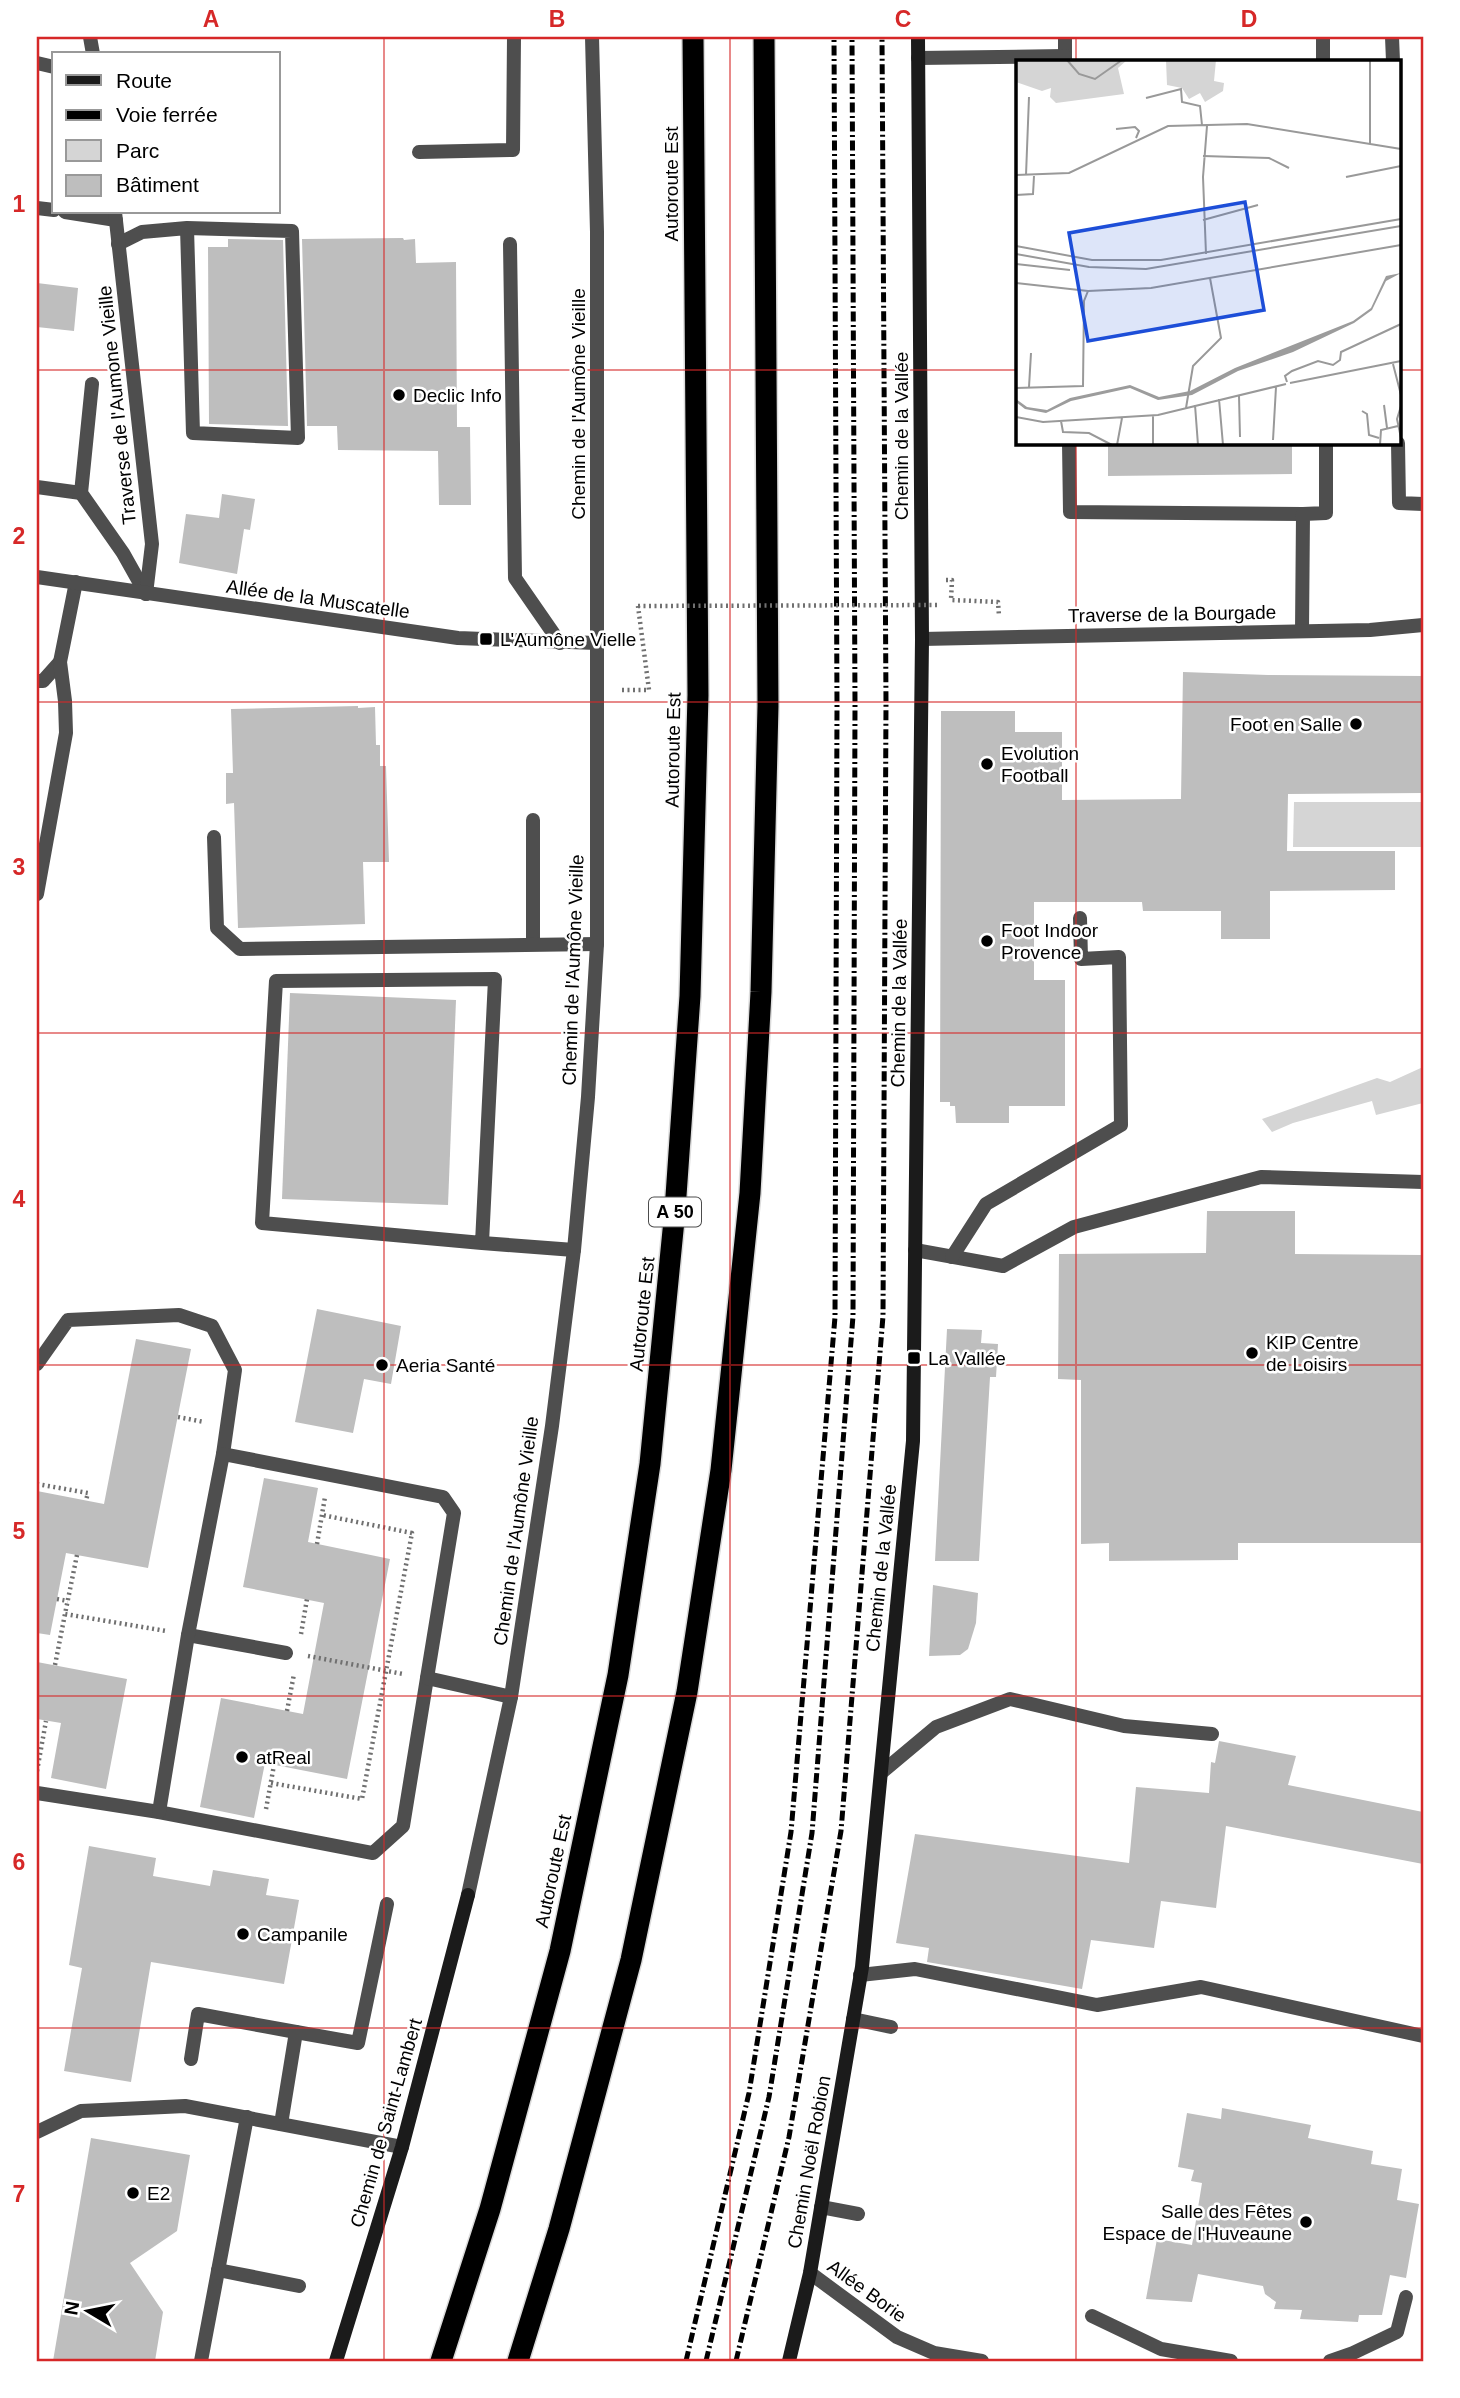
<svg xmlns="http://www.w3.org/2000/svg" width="1460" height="2398" font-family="Arial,sans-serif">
<rect width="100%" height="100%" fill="#fff"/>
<g fill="#d5d5d5">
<path d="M1294,802H1422L1423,847H1293Z"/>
<path d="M1423,1067V1103L1376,1115L1372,1101L1293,1123L1272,1132L1262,1119L1377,1078L1390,1082Z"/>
</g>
<g fill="#bebebe">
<path d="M403,238L404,240L415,239L416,263L456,262L457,427H470L471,505H439L438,451L338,450L337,426H307L302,239Z"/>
<path d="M228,239L283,240L288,426L209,424L208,247H228Z"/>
<path d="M37,283L78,288L74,331L37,327Z"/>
<path d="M1108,443H1292V474L1108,476Z"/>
<path d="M222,494L255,499L250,530L244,529L237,574L179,563L186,514L219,518Z"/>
<path d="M1183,672L1268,675L1423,676V793L1288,794L1287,851H1395V890L1270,891V939H1221V911H1143L1142,902H1034V980H1065V1106H1009V1123H956L955,1106H950V1102H940L941,711H1015V732H1062V800L1181,799Z"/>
<path d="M358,706V708L375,707L376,745H380V766H386L389,862H363L365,924L238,928L234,803L226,804V773H233L231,709Z"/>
<path d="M290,993L456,1000L448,1205L282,1199Z"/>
<path d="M1207,1211H1295V1254L1423,1255V1543H1238V1560L1109,1561V1543L1081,1544V1380L1058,1379L1059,1254L1206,1253Z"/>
<path d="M317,1309L401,1326L391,1384L364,1379L353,1433L295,1422Z"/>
<path d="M947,1329L982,1330L981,1343L998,1344L996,1377H990L979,1561H935Z"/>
<path d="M136,1339L191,1349L148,1568L66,1553L50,1635L37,1633V1491L104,1504Z"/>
<path d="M264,1478L318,1488L308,1542L390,1559L347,1779L265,1763L254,1818L200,1807L221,1698L303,1714L324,1603L243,1587Z"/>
<path d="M933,1585L978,1593L976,1623L968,1649L960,1655L929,1656Z"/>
<path d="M37,1662L127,1679L106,1789L51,1778L61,1723L37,1719Z"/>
<path d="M1219,1741L1296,1756L1288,1785L1423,1812V1864L1226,1826L1216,1908L1161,1901L1154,1948L1091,1940L1082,1989L927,1962L929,1948L896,1943L915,1834L1129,1863L1136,1787L1209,1793L1211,1762L1215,1763Z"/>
<path d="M89,1846L156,1858L153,1876L210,1886L213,1870L269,1879L266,1895L299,1900L284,1984L151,1962L131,2082L64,2071L82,1968L69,1965Z"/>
<path d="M1222,2108L1311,2125L1308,2138L1373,2151L1371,2164L1402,2169L1397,2200L1419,2204L1406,2278L1390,2275L1382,2315H1359L1358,2322L1300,2319L1302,2310L1274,2309L1276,2302L1265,2294L1263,2286L1198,2274L1192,2302L1146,2299L1157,2239L1192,2245L1202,2183L1191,2181L1194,2170L1178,2167L1187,2113L1221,2119Z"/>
<path d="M91,2138L190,2155L177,2231L130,2263L163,2312L155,2361H53Z"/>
</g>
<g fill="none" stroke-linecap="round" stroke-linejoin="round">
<defs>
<g id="highway">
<path d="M441,2361L490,2209L560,1951L618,1675L650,1464L675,1210L690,996L698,695L693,37"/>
<path d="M518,2361L559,2229L631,1960L687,1692L721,1470L750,1193L761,992L768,706L764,37"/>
</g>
</defs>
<use href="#highway" stroke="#dbdbdb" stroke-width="24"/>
<g stroke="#707070" stroke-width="4.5" stroke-dasharray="2 3.5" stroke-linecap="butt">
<path d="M946,580H952L951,600L998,602L999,616"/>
<path d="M622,690H649L638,606"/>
<path d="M178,1417L204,1422"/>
<path d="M37,1484L88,1493L86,1500"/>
<path d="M317,1544L325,1497"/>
<path d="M77,1555L65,1614L166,1631"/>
<path d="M57,1599L68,1601"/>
<path d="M301,1634L307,1599"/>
<path d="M308,1656L403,1674"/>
<path d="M55,1665L65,1614"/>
<path d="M287,1711L294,1674"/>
<path d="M37,1771L46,1721"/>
<path d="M271,1783L362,1799L412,1533L322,1515"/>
<path d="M266,1809L274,1765"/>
</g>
<g stroke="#4e4e4e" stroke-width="14">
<path d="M1065,37V61"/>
<path d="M1323,37V61"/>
<path d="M1392,37L1393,61"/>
<path d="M918,58L1065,56"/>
<path d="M37,63L54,67"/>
<path d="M419,152L513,150L514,37"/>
<path d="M37,208L54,210"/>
<path d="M65,212L116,220"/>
<path d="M118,244L142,232L187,228L193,433L298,438L292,231L187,228"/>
<path d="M510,244L515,578L560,643"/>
<path d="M92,384L81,493L123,553L146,594"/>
<path d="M1069,443L1070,512L1303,514"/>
<path d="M1398,443L1399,503L1423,504"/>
<path d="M37,487L81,493"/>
<path d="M1302,631L1303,514L1326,513V443"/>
<path d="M37,681H43L60,662"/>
<path d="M533,820V944"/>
<path d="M214,837L217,928L240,949L597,944"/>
<path d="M37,894L66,733L65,701L60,662L76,582"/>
<path d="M482,1243L262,1223L276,981L495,979L482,1243L574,1250"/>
<path d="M915,1250L1003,1266L1074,1227L1261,1177L1423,1182"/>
<path d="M952,1257L986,1204L1121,1125L1119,957L1081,959L1080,918"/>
<path d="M37,1364L68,1320L179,1315L212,1326L235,1370L223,1454"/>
<path d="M188,1635L286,1653"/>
<path d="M881,1773L936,1727L1010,1699L1124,1726L1212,1734"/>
<path d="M37,1793L159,1812L373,1853L403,1826L427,1678"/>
<path d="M159,1812L188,1635L223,1454L443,1497L454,1513L427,1678L511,1697"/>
<path d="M860,1975L915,1969L1097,2005L1201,1987L1423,2036"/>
<path d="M853,2019L891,2027"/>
<path d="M191,2059L198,2014L296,2032"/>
<path d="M281,2124L296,2032L358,2043L387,1904"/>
<path d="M37,2132L81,2111L185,2106L402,2147"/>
<path d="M821,2207L858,2214"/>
<path d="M218,2270L299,2286"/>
<path d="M1092,2316L1161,2349L1231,2361"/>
<path d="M201,2361L247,2117"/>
<path d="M1330,2361L1353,2353L1397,2332L1406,2297"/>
</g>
<g stroke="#4e4e4e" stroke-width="14">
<path d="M90,37L93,54"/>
<path d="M115,212L152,544L146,594"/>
<path d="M37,577L458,638L596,643"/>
<path d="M922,639L1370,630L1423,625"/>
<path d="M468,1895L511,1697L552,1426L574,1250L588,1097L597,944V232L592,37"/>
<path d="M810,2273L897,2337L934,2353L982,2361"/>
</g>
<g stroke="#1b1b1b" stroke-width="14">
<path d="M336,2361L402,2147L468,1895"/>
<path d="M789,2361L810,2273L862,1967L913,1441L922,639L918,37"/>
</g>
<use href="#highway" stroke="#000" stroke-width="21"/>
<g stroke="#000" stroke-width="5" stroke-dasharray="10 3.5 2 3.5" stroke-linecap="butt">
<path d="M686,2361L749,2093L791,1832L835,1317L837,706L834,37"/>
<path d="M706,2361L769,2097L812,1833L853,1316L855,705L852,37"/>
<path d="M736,2361L789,2137L841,1831L883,1316L886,703L882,37"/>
</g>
<path stroke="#707070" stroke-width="4.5" stroke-dasharray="2 3.5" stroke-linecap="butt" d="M638,606L940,605"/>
</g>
<path fill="none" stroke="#d62828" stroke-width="2" stroke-opacity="0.55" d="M384,37V2361M730,37V2361M1076,37V61M37,370H1017M1399,370H1423M1076,443V2361M37,702H1423M37,1033H1423M37,1365H1423M37,1696H1423M37,2028H1423"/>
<g fill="#000" stroke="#fff" stroke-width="2.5">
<circle cx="399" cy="395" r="7"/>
<rect x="479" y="632" width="14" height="14" rx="3.5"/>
<circle cx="1356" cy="724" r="7"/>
<circle cx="987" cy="764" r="7"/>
<circle cx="987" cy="941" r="7"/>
<circle cx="1252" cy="1353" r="7"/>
<rect x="907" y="1351" width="14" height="14" rx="3.5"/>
<circle cx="382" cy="1365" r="7"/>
<circle cx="242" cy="1757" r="7"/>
<circle cx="243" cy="1934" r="7"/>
<circle cx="133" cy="2193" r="7"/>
<circle cx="1306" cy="2222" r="7"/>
</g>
<g text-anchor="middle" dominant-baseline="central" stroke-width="5" stroke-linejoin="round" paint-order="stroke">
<rect fill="#fff" stroke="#4c4c4c" stroke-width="2" x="649" y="1197.5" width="52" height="29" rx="5"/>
<g font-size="18" font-weight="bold" fill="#000">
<text x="675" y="1212">A 50</text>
</g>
<g font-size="19" fill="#000" stroke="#fff">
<text transform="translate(671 184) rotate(-90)">Autoroute Est</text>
<text transform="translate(578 404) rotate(-90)">Chemin de l'Aumône Vieille</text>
<text transform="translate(117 405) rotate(-96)">Traverse de l'Aumone Vieille</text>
<text transform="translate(901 436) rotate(-90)">Chemin de la Vallée</text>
<text transform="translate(318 599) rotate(8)">Allée de la Muscatelle</text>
<text transform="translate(1172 614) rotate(-1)">Traverse de la Bourgade</text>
<text transform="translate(673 750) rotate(-89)">Autoroute Est</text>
<text transform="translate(573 970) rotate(-88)">Chemin de l'Aumône Vieille</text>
<text transform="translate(899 1003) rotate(-89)">Chemin de la Vallée</text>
<text transform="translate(642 1314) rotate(-84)">Autoroute Est</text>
<text transform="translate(516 1531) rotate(-82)">Chemin de l'Aumône Vieille</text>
<text transform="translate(881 1568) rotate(-84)">Chemin de la Vallée</text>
<text transform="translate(553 1871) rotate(-78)">Autoroute Est</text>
<text transform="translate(386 2123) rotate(-74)">Chemin de Saint-Lambert</text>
<text transform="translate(809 2162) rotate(-80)">Chemin Noël Robion</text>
<text transform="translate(867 2291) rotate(36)">Allée Borie</text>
</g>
<g font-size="19" fill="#000" stroke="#fff" text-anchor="start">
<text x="413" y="395">Declic Info</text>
<text x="500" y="639">L'Aumône Vielle</text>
<text x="1342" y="724" text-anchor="end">Foot en Salle</text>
<text x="1001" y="753">Evolution<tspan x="1001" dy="22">Football</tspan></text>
<text x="1001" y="930">Foot Indoor<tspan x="1001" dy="22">Provence</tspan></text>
<text x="1266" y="1342">KIP Centre<tspan x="1266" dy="22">de Loisirs</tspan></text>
<text x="928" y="1358">La Vallée</text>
<text x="396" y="1365">Aeria Santé</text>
<text x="256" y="1757">atReal</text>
<text x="257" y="1934">Campanile</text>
<text x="147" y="2193">E2</text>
<text x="1292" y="2211" text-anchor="end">Salle des Fêtes<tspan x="1292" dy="22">Espace de l'Huveaune</tspan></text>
</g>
</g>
<g transform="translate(1016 60)">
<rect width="385" height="385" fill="#fff"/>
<path d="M0,0H111L102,8L108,34L40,43L34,37L35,28L26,31L0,22ZM150,0H200L198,21L208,23L207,31L189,42L184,33L173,39L166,28L151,25Z" fill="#d5d5d5"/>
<path d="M385,213L370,221L356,250L338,263L277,292L222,311L176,335L142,340L114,328L55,341L30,353L9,349L0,342V339L11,347L31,350L54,338L114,325L143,337L174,331L219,308L337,261L355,248L370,216Z" fill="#9c9c9c"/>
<path fill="none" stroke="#999" stroke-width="2" d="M51,0L63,14L79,19L106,0M130,38L165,29L166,42L184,46L186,65M100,69L119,67L123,71L120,78M354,84V0M187,96L253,98L273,108M0,115L53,113L152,66L231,64L385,89M10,115L13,37M330,117L385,106M0,135L17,134L18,116M187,160L242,145M0,186L76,200H145L385,159M0,194L73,207L130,209L385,166M190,194L187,117L191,66M0,204L54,210M0,223L72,231L135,228L385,185M377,304L385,335M271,322L269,316L276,311L302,301L317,305L324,300L325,292L385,264M274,323L385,301M13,327L15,293M0,328L67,326L68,241L72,231M223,336L224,377M203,339L207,385M179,345L182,385M368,345L371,368M385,346L381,359L385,378M170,348L177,306L205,278L194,218M346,351L351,354L353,375L363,378M137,355V385M0,357L27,362L142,355L270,324M45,361L47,372L73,373L96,385M257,380L260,327M101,385L106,358M364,385L365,370L382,366"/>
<path fill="#1d4ed8" fill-opacity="0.15" stroke="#1d4ed8" stroke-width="3.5" d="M229,142L248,250L72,281L53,173Z"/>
<rect width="385" height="385" fill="none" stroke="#000" stroke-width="3.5"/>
</g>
<rect width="1460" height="2398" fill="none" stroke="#ffffff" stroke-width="77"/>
<rect x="52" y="52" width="228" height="161" fill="#ffffff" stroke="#999999" stroke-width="2"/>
<rect x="66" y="75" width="35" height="10" fill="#1b1b1b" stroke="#999999" stroke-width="2"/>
<text x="116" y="88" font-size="21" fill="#000000">Route</text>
<rect x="66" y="110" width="35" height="10" fill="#000000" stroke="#999999" stroke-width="2"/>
<text x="116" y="122" font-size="21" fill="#000000">Voie ferrée</text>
<rect x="66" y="140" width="35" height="21" fill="#d5d5d5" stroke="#999999" stroke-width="2"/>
<text x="116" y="158" font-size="21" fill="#000000">Parc</text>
<rect x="66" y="175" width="35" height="21" fill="#bebebe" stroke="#999999" stroke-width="2"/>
<text x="116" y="192" font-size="21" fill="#000000">Bâtiment</text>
<g transform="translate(88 2311) rotate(280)" stroke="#ffffff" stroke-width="5" paint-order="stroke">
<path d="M0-5L12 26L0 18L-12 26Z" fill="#000000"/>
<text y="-10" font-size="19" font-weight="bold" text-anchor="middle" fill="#000000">N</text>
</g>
<rect x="38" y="38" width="1384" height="2322" fill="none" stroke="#d62828" stroke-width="2.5"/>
<g font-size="23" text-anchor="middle" font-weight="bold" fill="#d62828">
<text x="211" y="27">A</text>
<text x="557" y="27">B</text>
<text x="903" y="27">C</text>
<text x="1249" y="27">D</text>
<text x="19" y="212">1</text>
<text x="19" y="544">2</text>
<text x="19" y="875">3</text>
<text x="19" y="1207">4</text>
<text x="19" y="1539">5</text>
<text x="19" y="1870">6</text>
<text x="19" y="2202">7</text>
</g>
</svg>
